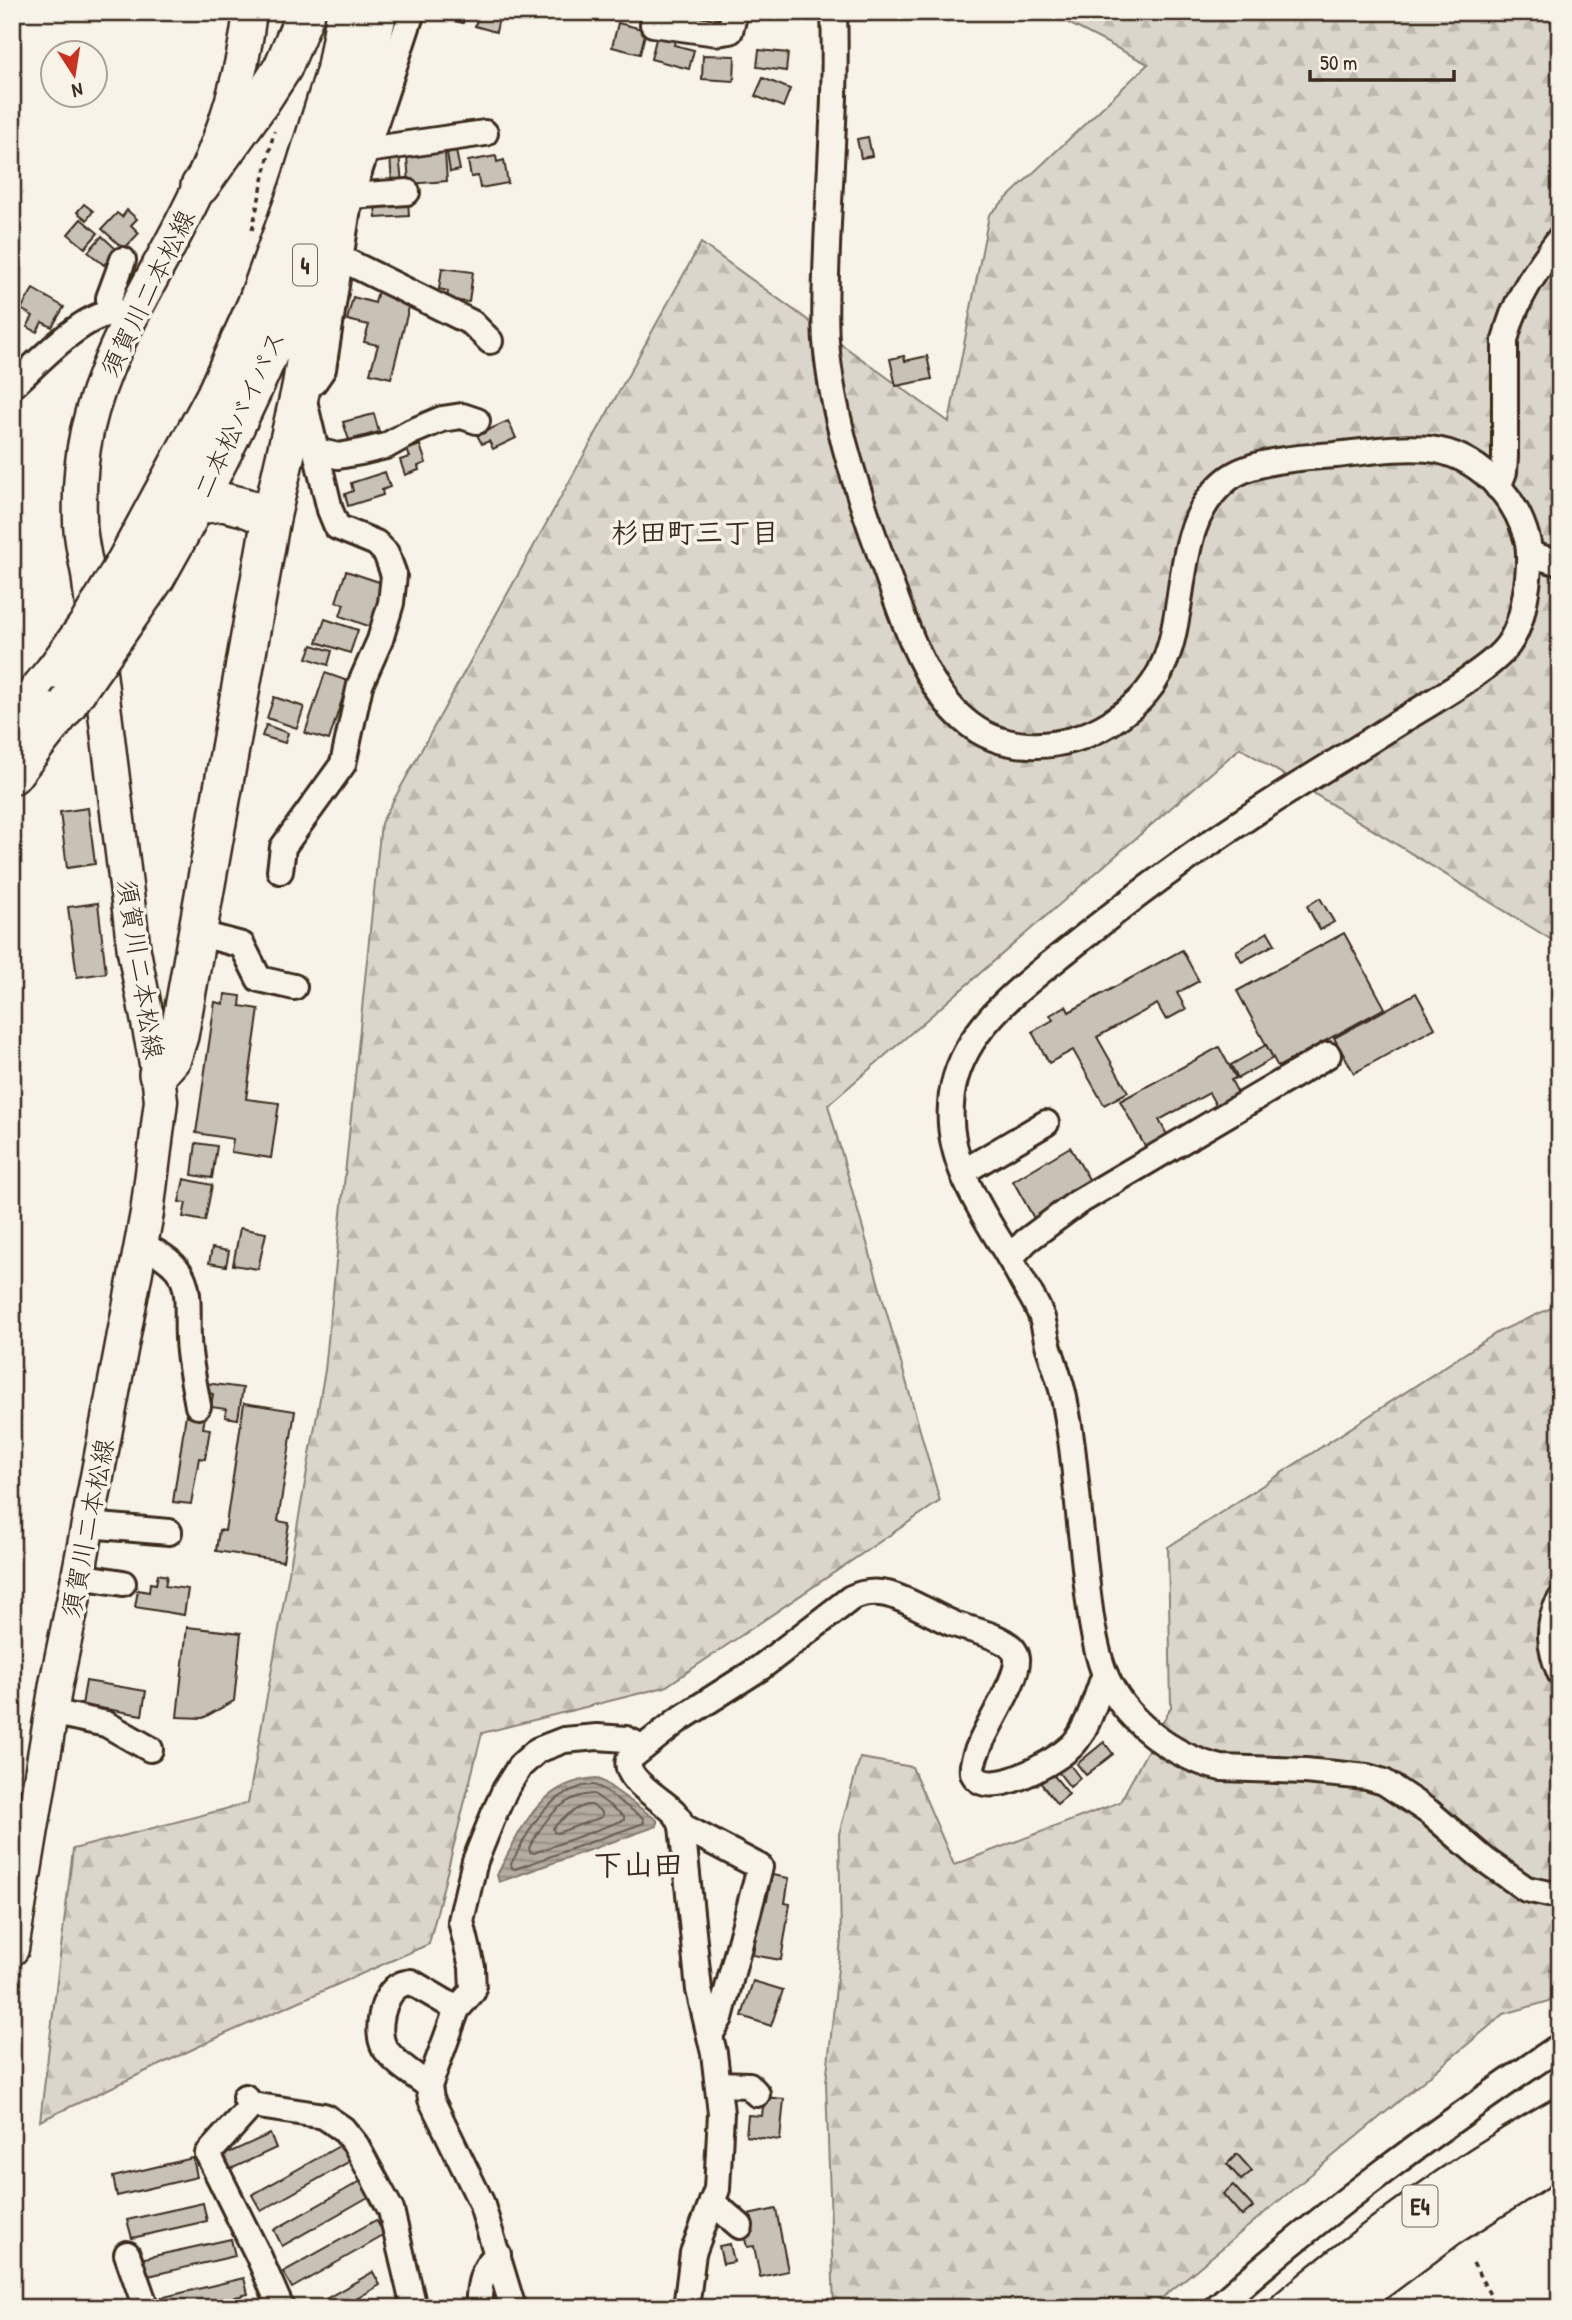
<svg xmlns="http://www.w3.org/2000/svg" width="1572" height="2320" font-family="'Patrick Hand','Klee One',sans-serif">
<defs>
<pattern id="forest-firs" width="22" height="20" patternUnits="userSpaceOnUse" patternTransform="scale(1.75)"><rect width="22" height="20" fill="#dbd6cb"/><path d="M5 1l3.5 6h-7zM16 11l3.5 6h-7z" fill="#bdb8ae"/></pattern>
<pattern id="water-rules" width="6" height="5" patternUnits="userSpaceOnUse" patternTransform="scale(1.75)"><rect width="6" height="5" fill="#b4aca0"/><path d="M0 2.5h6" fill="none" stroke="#948c82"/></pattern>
</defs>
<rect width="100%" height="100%" fill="#f7f3e8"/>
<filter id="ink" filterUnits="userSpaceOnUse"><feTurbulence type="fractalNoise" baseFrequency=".0143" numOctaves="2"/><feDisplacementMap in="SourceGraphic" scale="14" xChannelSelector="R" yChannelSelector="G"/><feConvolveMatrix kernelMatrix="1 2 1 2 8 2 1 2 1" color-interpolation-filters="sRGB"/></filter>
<g filter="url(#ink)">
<g fill="url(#forest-firs)" stroke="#8b8074" stroke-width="2">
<path d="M1047,12H1560V945L1240,748L828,1105L940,1501L665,1687L482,1733L429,1944L223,2035L40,2121L73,1849L248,1803L325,1370L381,823L701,243L949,422L989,215L1148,64Z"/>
<path d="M1560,1304V1998L1504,2014L1150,2308H834L826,2083L841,1939L839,1834L860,1758L912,1767L954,1865L1120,1802L1171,1707L1168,1547L1498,1332Z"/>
</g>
<path fill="url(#water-rules)" stroke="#84786c" stroke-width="2" d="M596,1778L604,1782L657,1820V1826L499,1882L497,1875C521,1830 538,1782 596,1778Z"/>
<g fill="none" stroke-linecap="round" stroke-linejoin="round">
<g stroke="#6b5e52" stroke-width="2">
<path d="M583,1786L594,1785L601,1788L643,1818L644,1823L515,1869L512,1868L511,1864C530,1829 542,1799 583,1786Z"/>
<path d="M594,1794L624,1816V1820L534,1853L530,1852L529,1848C543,1822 561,1795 594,1794Z"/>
<path d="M586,1805H592L602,1812V1817L557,1833L554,1832L553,1828C563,1817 572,1810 586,1805Z"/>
</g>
</g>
<g fill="#c8c1b6" stroke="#3b2a1e" stroke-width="2">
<path d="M440,12H466L463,23L439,17Z"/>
<path d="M479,13L499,18L496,32L475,26Z"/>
<path d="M618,23L646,30L640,54L612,47Z"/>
<path d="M657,35L675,39L674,45L694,50L689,69L651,59Z"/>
<path d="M759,50L788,53L786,71L757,67Z"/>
<path d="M703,55L735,56L734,81L702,79Z"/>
<path d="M763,78L790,89L783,107L755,96Z"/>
<path d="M868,137L872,156L861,158L857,139Z"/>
<path d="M456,151L460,170L450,172L447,153Z"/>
<path d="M445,153L447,181L409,184L407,156Z"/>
<path d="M399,155L402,183L392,184L390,156Z"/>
<path d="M496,156L497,162L504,160L508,183L480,188L478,176L471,177L468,161Z"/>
<path d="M408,200L409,216L376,218L375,203Z"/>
<path d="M84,204L93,211L87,220L77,212Z"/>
<path d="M127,210L137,219L131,225L139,233L124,249L102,229L117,213L122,217Z"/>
<path d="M81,219L98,233L85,248L68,234Z"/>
<path d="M102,236L117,250L104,265L88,252Z"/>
<path d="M442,268L473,272L469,302L447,300L448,291L439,289Z"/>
<path d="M33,289L64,307L52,327L42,322L37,332L27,327L33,316L21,309Z"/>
<path d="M378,290L411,299L391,378L370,373L378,345L364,342L369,325L347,320L353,297L375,303Z"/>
<path d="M904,356L905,361L927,356L932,379L896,386L890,359Z"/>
<path d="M374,414L379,432L349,440L343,422Z"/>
<path d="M508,421L516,438L493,449L489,441L482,444L477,435Z"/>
<path d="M420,445L426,463L418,466L419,470L405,475L400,460L410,457L407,450Z"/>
<path d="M385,472L390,487L382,490L383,495L348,506L345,494L353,491L351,483Z"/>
<path d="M346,571L385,584L371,627L340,616L344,604L336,602Z"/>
<path d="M325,619L358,630L350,653L317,642Z"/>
<path d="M312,645L332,651L328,665L307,658Z"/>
<path d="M325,673L348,681L329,740L305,733Z"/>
<path d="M274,697L304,707L297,728L267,718Z"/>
<path d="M266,725L288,733L285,743L262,736Z"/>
<path d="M88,808L95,864L67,868L60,812Z"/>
<path d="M1320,898L1334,922L1320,930L1307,906Z"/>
<path d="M98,903L106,973L77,977L68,907Z"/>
<path d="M1268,932L1275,944L1242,962L1236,951Z"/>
<path d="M1344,933L1385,1008L1278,1067L1237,991Z"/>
<path d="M1182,950L1199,981L1177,993L1186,1009L1166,1020L1157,1004L1097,1037L1128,1092L1104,1105L1073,1050L1049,1063L1032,1032L1053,1020L1050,1015L1066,1006L1069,1012Z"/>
<path d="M1416,993L1435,1028L1354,1073L1334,1038Z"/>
<path d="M225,994L241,996L240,1006L259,1009L246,1099L279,1103L271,1158L231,1152L233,1139L196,1133L215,1002L224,1004Z"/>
<path d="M1266,1045L1273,1058L1238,1078L1231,1065Z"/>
<path d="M1219,1047L1236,1078L1231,1080L1239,1095L1217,1107L1209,1093L1159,1120L1170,1140L1148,1152L1120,1101Z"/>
<path d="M196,1143L217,1146L212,1178L192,1175Z"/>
<path d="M1070,1147L1093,1186L1035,1220L1013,1181Z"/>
<path d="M184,1179L212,1185L205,1221L183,1217L186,1203L179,1202Z"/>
<path d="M240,1228L266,1233L258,1269L233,1265Z"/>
<path d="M212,1248L229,1251L226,1266L209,1263Z"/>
<path d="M206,1383L243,1388L238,1419L225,1417L226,1409L211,1407L213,1394L205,1392Z"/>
<path d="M244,1403L295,1411L278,1521L289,1523L283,1561L216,1551L219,1530L225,1531Z"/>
<path d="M186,1414L205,1417L203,1428L210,1429L205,1459L199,1458L191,1504L173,1502Z"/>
<path d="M158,1574L167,1576L165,1586L188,1589L184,1615L135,1607L138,1590L149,1592L150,1583L156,1584Z"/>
<path d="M187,1627L241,1633L234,1701L203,1718L177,1717Z"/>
<path d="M86,1681L146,1691L142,1715L82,1705Z"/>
<path d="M1104,1742L1113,1754L1086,1775L1077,1764Z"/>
<path d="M1067,1761L1080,1778L1070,1787L1056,1769Z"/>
<path d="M1051,1772L1069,1794L1057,1804L1040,1782Z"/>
<path d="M772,1875L789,1878L785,1903L790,1904L781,1960L753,1955L762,1899L767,1900Z"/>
<path d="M753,1981L783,1990L771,2026L742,2016Z"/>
<path d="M764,2097L784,2099L780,2140L746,2136L748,2115L762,2116Z"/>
<path d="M270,2134L276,2148L231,2169L224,2155Z"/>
<path d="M341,2145L350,2161L261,2211L252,2195Z"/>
<path d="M1237,2154L1252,2171L1241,2180L1227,2164Z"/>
<path d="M193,2158L197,2177L117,2196L113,2177Z"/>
<path d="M361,2181L370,2196L282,2246L274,2230Z"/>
<path d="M1233,2185L1253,2207L1242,2216L1223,2194Z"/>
<path d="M203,2203L207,2221L132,2238L127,2220Z"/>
<path d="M776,2209L788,2271L760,2277L754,2246L747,2247L743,2231L751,2230L748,2215Z"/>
<path d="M376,2220L385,2235L292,2288L283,2272Z"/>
<path d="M231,2239L235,2256L144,2277L140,2259Z"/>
<path d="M730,2244L734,2262L723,2264L719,2246Z"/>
<path d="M373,2272L380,2285L341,2308H310Z"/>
<path d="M244,2278L248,2294L190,2308H162L160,2298Z"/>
</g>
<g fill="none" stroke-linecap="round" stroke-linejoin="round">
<defs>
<g id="minor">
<path d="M834,12C837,90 830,169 827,247C826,278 824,310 826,341C832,419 859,496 885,568C903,617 923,685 964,720C1005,756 1066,750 1110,723C1122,715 1136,705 1146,693C1198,633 1162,529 1229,478C1253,460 1305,457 1335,455C1366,452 1399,446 1429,449C1476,454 1515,494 1527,539C1531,554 1529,571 1527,586C1524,605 1520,629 1508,645C1491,670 1421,708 1393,726C1345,757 1295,786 1247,818C1186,858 1127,902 1070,948C1039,973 1002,1000 978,1033C963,1054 952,1080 951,1105C946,1169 991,1223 1020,1276C1027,1290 1037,1303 1042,1318C1045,1328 1046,1338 1049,1348C1054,1363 1059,1378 1063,1393C1073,1439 1076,1486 1081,1533C1087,1577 1089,1631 1104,1672C1123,1720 1173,1757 1221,1768L1305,1771L1367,1777L1384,1782L1429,1812L1485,1860L1526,1889L1549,1894L1560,1893"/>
<path d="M653,24L717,33L730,31L735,12"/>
<path d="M367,150L485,133"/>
<path d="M351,196L407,192"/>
<path d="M340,258L472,323L490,341"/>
<path d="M109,313V298L123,260"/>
<path d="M12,386C36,365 79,317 111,313C118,312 126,313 133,313"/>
<path d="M317,451L338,456L361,452L386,446L411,432L442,419L462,416L477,421"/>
<path d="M1498,487L1504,472L1505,457V341C1513,302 1536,270 1560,238"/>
<path d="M1529,554L1560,563"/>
<path d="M280,871L283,847L343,764L360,685L380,640L391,603L394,575L386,553L376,543L337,527L330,510L301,388L314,382L323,369L349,202L412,12"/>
<path d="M197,933L242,945L259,979L294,987"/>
<path d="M963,1172L1046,1123"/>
<path d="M141,1245C203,1271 183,1299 189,1352C191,1370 195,1388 198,1406"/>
<path d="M1010,1258L1026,1241L1077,1203L1328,1055"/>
<path d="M88,1525L169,1532"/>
<path d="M79,1576L123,1583"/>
<path d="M1560,1600C1546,1623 1550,1650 1560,1673"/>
<path d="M51,1712L106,1724L150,1749"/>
<path d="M682,1826L760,1867L720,2018L710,2035"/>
<path d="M718,2084L749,2085L757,2094"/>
<path d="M429,2086C415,2075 397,2065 386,2050C374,2035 382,1993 400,1985C403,1983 407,1983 411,1982L457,2009"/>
<path d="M245,2097L252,2105L324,2116L343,2129L356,2145L391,2210L414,2308"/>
<path d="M252,2105L208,2154L259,2257L281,2308"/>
<path d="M712,2202L740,2226"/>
<path d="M127,2254L146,2308"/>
<path d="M479,2308C478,2288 482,2267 498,2254"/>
<path d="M513,2308L481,2202L431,2099L429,2086L457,2009L473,1991L472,1967L461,1921L469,1886L475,1861L494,1814L505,1790L520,1766L538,1750L564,1740L597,1737L626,1739L642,1747"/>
<path d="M686,2308L693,2253L717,2189L721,2113L714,2053L699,1990L682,1826C680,1821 678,1816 674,1812C662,1799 623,1780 629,1759L677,1721L760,1668L851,1598C877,1586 897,1596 921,1608C932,1613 943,1620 954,1624C970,1630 1014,1637 1017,1658C1020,1685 963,1756 974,1775C989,1800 1052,1763 1068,1749C1074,1745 1081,1735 1084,1728C1093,1712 1098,1691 1105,1674"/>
<path d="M1216,2308C1323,2212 1441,2127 1560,2046"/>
</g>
<path id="major" d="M12,1949L56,1684L77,1582L147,1213L161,1101L158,1074L134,951L88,574C85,557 80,538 80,521C79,492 81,459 87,431C107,342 163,267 200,185C225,131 243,71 250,12"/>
<g id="highway">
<path d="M200,186L261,101L283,67L306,12"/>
<path d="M177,502L196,505L223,502L244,507L271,518"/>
<path d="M125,563L215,396L256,305L299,187L335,72L346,12"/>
<path d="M156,577C225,456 285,330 330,197C351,137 364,74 378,12"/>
<path d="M12,723L55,670"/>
<path d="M12,775L67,705"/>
<path d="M158,1074L172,1058L179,1036L271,518L301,388L331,196"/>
<path d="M1289,2308C1374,2237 1463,2172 1560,2117"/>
<path d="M1341,2308L1448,2228L1560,2156"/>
</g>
</defs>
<use href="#minor" stroke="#3b2a1e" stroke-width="30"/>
<use href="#major" stroke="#3b2a1e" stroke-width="37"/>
<use href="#highway" stroke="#3b2a1e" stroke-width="42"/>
<g stroke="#3b2a1e" stroke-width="3.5" stroke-dasharray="5 5" stroke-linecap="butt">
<path d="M252,230L274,131"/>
<path d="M1473,2263L1497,2308"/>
</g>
<use href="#minor" stroke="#f7f3e8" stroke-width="24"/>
<use href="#major" stroke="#f7f3e8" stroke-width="32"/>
<use href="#highway" stroke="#f7f3e8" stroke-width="37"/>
<defs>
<g id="highway-bridge">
<path d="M55,670L89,623L125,563"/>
<path d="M67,705L156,577"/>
</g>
</defs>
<use href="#highway-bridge" stroke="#3b2a1e" stroke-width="42" stroke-linecap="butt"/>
<use href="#highway-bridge" stroke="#f7f3e8" stroke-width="37"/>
</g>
</g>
<g text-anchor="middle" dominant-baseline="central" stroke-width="7" stroke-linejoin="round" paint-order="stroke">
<g fill="#f7f3e8" stroke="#73665b" stroke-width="2">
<rect x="293" y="244.5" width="24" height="41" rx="5"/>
<rect x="1402.5" y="2185.5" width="35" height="41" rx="5"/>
</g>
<g font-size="24" font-weight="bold" fill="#3b2a1e">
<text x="305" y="265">4</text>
<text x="1420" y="2206">E4</text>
</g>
<g font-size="26" fill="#3b2a1e" stroke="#f7f3e8">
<text transform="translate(147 293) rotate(-64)">須賀川二本松線</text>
<text transform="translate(239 414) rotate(-65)">二本松バイパス</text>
<text transform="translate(141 969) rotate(81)">須賀川二本松線</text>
<text transform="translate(87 1528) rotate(-79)">須賀川二本松線</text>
</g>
<g font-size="28" font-weight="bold" fill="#3b2a1e" stroke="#f7f3e8">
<text x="695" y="532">杉田町三丁目</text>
</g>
<g font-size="30" font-weight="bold" fill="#3b2a1e" stroke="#f7f3e8">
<text x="638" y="1864">下山田</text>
</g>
</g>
<rect width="1572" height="2320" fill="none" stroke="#f7f3e8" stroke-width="42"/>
<rect x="21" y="21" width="1530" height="2278" fill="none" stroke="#3b2a1e" stroke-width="2.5" filter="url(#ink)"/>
<g transform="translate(74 74) rotate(168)"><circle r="33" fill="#f7f3e8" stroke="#aca397" stroke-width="2"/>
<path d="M0-5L12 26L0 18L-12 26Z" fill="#c8321e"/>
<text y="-10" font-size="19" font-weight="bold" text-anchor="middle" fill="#3b2a1e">N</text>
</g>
<path d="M1310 70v10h144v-10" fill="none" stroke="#3b2a1e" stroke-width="3.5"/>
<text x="1320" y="70" font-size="21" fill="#3b2a1e" stroke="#f7f3e8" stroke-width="5" paint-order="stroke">50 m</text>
</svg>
